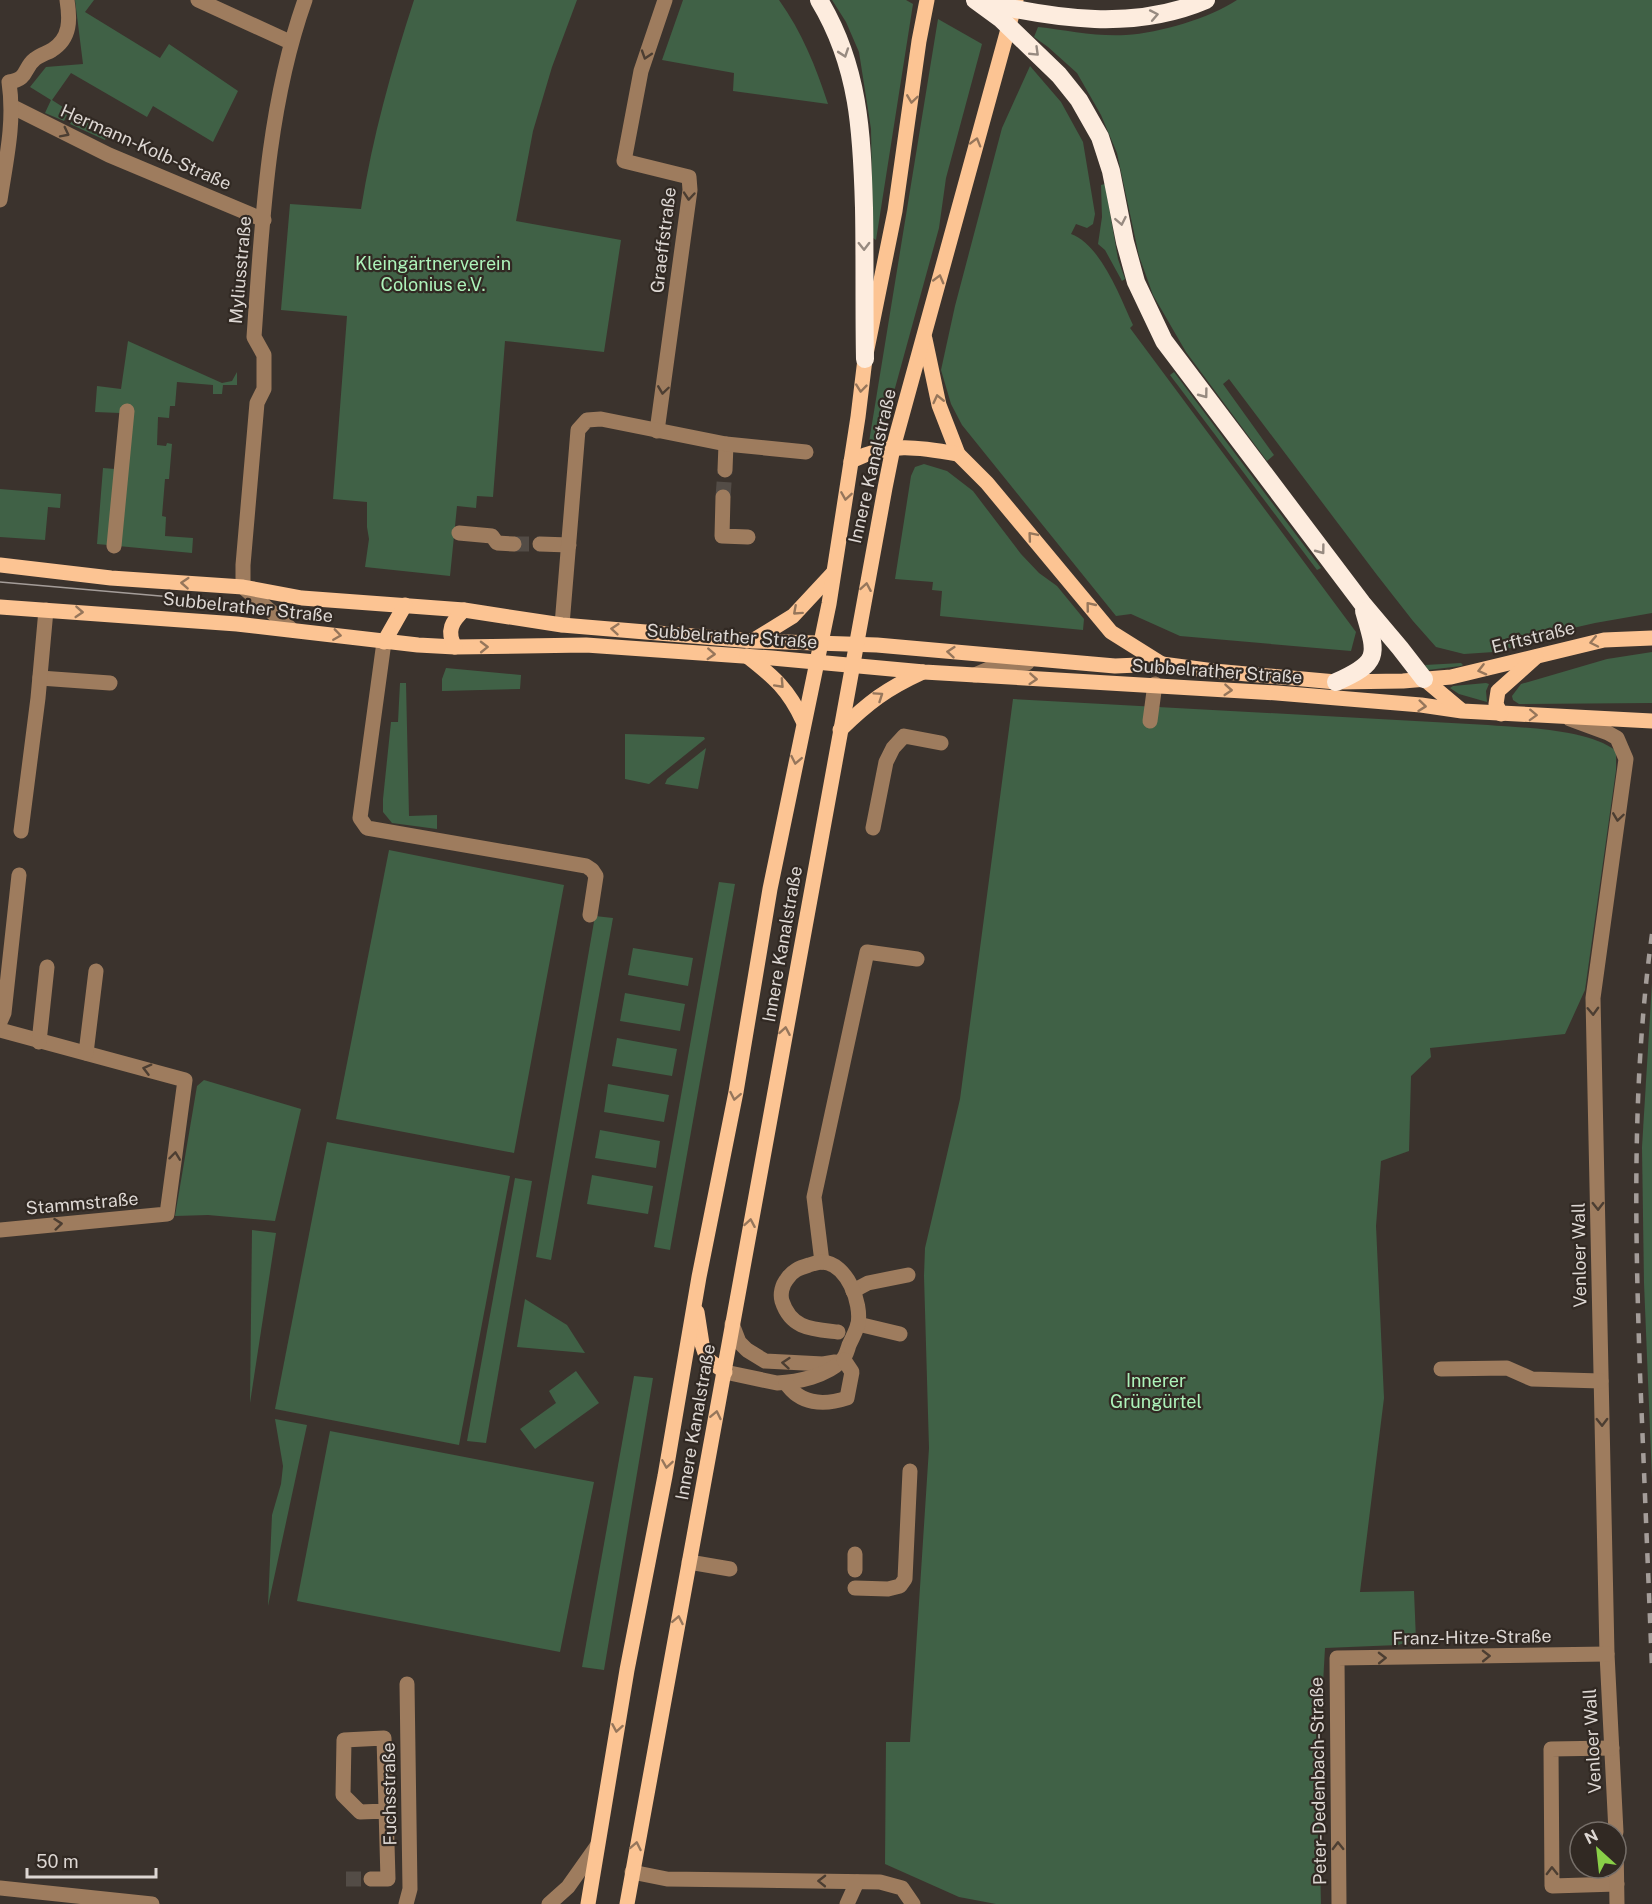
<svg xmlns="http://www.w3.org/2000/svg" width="1652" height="1904" font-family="'Public Sans',sans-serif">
<rect width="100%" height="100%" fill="#3b332d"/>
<g fill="#406146">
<path d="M75,0H94L85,12L160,58L169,44L238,91L213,142L153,106L147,117L71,73L52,100L69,111L64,121L45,113L51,100L30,87L46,67L83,64Z"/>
<path d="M414,0H577L552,67L533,131L516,221L621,240L604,352L505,341L493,497L477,496L476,508L457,506L450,576L365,567L369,539L367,527V502L333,499L347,316L281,310L290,204L361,209C373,135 391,71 414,0Z"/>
<path d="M683,0H779C802,32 816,67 828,104L733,91L734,73L662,60Z"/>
<path d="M832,0H906L913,4L876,240L873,238L871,129L859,52L846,22Z"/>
<path d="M1237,0H1652V613L1595,623L1573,628L1549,638L1494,652L1464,654L1436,647L1413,621L1377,575L1229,379L1223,384L1274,455L1267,461L1186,352L1153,295L1139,256L1117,153L1101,115L1077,73L1048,47L1034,37L1038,27C1066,30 1097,37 1126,35C1160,33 1210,18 1237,0Z"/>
<path d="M938,19L982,44L946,178L939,228L881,439L871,443L869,442Z"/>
<path d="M1030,66L1061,102L1083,142L1095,214L1093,224L1087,228L1076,224L1071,234C1101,245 1120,297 1133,325L1130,328L1356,632L1351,651L1180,636L1131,614L1116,616L962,425L951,404L941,370L955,306L1002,128Z"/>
<path d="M75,115L107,135L105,140L70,124Z"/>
<path d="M1105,184L1118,259L1125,279L1122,281L1105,250L1098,244L1102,217L1101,185Z"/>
<path d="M128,341L222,383L232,381L237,372V385H223L222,394H213V385L177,382L175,406H170L169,418L158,417L157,445L166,446L167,443L172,444L169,479H165L162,516L166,517L165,536L193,538L192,553L97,544L103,468L115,469L120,413L95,412L97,386L121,389Z"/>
<path d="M1174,372L1321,568L1317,570L1170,375Z"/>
<path d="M924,464L947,471L973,491L1021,554L1039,573L1057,586L1084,619L1083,630L940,616L942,591L932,590L933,582L895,579L911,476L915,467Z"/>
<path d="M0,489L61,494L60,508L48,507L45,540L0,537Z"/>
<path d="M1652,652V703L1519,704L1513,700L1512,696L1521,684L1607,659Z"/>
<path d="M1461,663L1463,665L1461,666L1428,670L1425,665Z"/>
<path d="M446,668L521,675L520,689L442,691V679Z"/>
<path d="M400,683H406L409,816L437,815V829L392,823L383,812V799L391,722H398Z"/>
<path d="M1486,683L1489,684L1486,691L1487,702L1459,694L1450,688L1453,686Z"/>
<path d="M1013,699L1488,725C1524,728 1588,729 1616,751V770L1585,990L1565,1034L1430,1048L1431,1057L1411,1076L1409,1151L1381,1161L1376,1226L1384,1398L1360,1592L1414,1591L1416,1640L1398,1645L1325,1648L1318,1773L1321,1904H996L959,1897L885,1864L886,1742H910L929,1448L924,1276L925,1248L960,1099Z"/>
<path d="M625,734L704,737L705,739L649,784L625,779Z"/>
<path d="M706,748L698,789L665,784L667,779Z"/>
<path d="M389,850L564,885L514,1153L336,1119Z"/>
<path d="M719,882L735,884L670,1250L654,1247Z"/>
<path d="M595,916L613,918L551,1260L536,1257Z"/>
<path d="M633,948L693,958L688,986L628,975Z"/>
<path d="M1652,983V1479L1644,1283L1642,1147Z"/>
<path d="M625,993L685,1004L680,1031L620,1021Z"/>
<path d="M617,1038L677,1049L672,1076L612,1066Z"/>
<path d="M204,1080L301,1109L275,1221L208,1215L175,1216L197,1086Z"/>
<path d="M608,1084L669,1095L664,1122L604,1112Z"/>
<path d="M600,1130L660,1141L656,1168L595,1158Z"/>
<path d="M327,1142L510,1176L459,1445L275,1409Z"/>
<path d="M592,1175L653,1186L648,1214L587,1204Z"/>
<path d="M515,1178L532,1181L486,1443L467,1441Z"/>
<path d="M252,1230L276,1233L250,1403Z"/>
<path d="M525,1299L567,1325L585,1353L517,1347Z"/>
<path d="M576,1371L599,1403L535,1449L520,1429L556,1403L549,1391Z"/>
<path d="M634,1376L653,1378L604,1670L582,1667Z"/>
<path d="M275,1419L307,1425L268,1606L272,1515L281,1484L283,1466Z"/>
<path d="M330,1431L594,1482L560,1652L297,1601Z"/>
</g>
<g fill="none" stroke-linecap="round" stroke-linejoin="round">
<g stroke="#534c46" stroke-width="15" stroke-dasharray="15 8" stroke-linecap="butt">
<path d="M723,497L725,470"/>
<path d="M514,544H540"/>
<path d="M346,1879H371"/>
</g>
<g stroke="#9e7c5e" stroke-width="15">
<path d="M198,0L290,42"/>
<path d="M13,107L109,155L264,220"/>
<path d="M0,200C6,160 15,123 9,82C29,79 23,68 35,59C40,55 47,53 52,50C71,38 70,19 67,0"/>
<path d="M657,431L690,190L689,177L624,161L641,71L665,0"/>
<path d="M725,470L726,444"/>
<path d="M723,497L722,536L748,537"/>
<path d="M459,533L492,536L497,543L514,544"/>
<path d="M540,544L569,545"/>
<path d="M114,546L127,411"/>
<path d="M562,625L578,430L587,420L601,419L726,444L806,452"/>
<path d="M291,629L243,587V565L257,403L264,389V355L254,337C262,225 267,107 305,0"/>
<path d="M384,642L360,818L367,828L586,866L592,870L596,876L590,915"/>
<path d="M975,675L998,665L1027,663"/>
<path d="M40,678L110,683"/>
<path d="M1570,719L1608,733L1617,738L1626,759L1593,998L1607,1654L1616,1832"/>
<path d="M1150,721L1155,684"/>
<path d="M873,828L886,762L893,748L904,736L941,743"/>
<path d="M21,831L38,698L46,610"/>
<path d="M0,1022L4,1013L19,875"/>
<path d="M0,1030L185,1080L167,1214L0,1230"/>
<path d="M39,1042L47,967"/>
<path d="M86,1053L96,971"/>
<path d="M822,1262L814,1197L867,952L917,959"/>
<path d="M853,1291L868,1283L908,1275"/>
<path d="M732,1324L739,1342L747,1350L765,1361L823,1364L835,1362"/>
<path d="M858,1324L900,1334"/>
<path d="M1441,1369L1507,1368L1532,1379L1601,1381"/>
<path d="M725,1372L777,1383C798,1382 827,1376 841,1361C846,1357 847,1351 849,1345C852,1339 856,1331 858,1324C862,1303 847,1263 822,1262C818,1262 812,1264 809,1265C799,1268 792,1271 787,1279C782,1285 780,1294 782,1301C791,1329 812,1329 838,1332"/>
<path d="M786,1383C800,1404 823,1406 847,1398L852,1372L844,1360"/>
<path d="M689,1562L730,1569"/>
<path d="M855,1570V1554"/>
<path d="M855,1588L888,1589L900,1586L905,1579L910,1471"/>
<path d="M1612,1748L1551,1749L1552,1886L1617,1884"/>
<path d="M1616,1842L1617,1904"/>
<path d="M632,1872L667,1879L880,1882L902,1888L913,1904"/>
<path d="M371,1879H388L384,1738L344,1740L343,1795L360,1812L386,1811"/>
<path d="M0,1888L152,1904"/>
<path d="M406,1904L410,1889L407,1684"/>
<path d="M549,1904L568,1887L597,1846"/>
<path d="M847,1904L857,1882"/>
<path d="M1339,1904L1337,1658L1607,1654"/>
</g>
<g stroke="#fcc493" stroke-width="15">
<path d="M925,339L939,405L958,454L987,483L1111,632L1162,664"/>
<path d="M851,461C889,442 918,447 958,454"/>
<path d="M0,565L111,578L243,587L302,598L464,610L562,625L753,641L877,645L1115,666L1162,664L1214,671L1336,682L1403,681L1451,677L1604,640L1652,638"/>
<path d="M0,607L237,624L418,645L455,647L586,645L772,658L924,672L1277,693L1421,705L1462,711L1652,721"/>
<path d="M754,640L793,616L833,573"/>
<path d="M384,642L405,605"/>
<path d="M455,647C446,631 452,621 464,610"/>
<path d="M747,656C774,677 789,690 803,721"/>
<path d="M1424,679L1461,710"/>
<path d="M1501,714L1496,704L1498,691L1536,657"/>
<path d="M840,730C869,702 886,689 923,672"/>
<path d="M697,1312L702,1344L707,1359L725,1372"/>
<path d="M588,1904L627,1670L665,1476L699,1277L736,1092L770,889L829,604L858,417L865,359L895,211L919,41L927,0"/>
<path d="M627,1904L885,488L893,448L1016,0"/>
</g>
<g stroke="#fdecde" stroke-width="18">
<path d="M819,0C859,66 862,133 864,208C865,258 864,308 865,359"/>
<path d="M975,0L1001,19L1059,75L1079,100L1100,137L1111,171L1125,242L1136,282L1164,341L1362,603L1400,648L1424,679"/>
<path d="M982,2C1056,19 1134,31 1206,0"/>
<path d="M1336,682C1381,662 1377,655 1364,611"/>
</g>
<path stroke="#a49d99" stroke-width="1.5" d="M0,582L229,602"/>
<path stroke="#a49d99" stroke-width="4.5" stroke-dasharray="10 10" stroke-linecap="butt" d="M1652,934C1632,1080 1635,1226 1640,1373C1644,1471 1648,1570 1652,1668"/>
</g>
<defs><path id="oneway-chevron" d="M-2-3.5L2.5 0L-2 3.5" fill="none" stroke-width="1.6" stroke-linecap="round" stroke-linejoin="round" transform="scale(1.5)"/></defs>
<g stroke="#978a80">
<use href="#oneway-chevron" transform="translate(1154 15) rotate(-11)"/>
<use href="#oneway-chevron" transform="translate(1035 52) rotate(44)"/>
<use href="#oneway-chevron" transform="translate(844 53) rotate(71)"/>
<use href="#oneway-chevron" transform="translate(1121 221) rotate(79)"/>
<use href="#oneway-chevron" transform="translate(864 246) rotate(89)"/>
<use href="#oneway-chevron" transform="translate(1204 394) rotate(53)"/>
<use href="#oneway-chevron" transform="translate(1321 550) rotate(53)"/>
</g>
<g stroke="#4c3e32">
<use href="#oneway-chevron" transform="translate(646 55) rotate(108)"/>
<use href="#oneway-chevron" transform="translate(65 133) rotate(27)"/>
<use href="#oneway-chevron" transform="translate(689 196) rotate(95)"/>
<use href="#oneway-chevron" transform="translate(663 390) rotate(98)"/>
<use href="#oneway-chevron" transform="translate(1618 817) rotate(98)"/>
<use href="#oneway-chevron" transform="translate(1593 1011) rotate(88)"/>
<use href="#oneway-chevron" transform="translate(147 1069) rotate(-165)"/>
<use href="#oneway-chevron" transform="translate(175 1156) rotate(-83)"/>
<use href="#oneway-chevron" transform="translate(1598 1206) rotate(89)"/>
<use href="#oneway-chevron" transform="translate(58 1224) rotate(-6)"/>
<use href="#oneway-chevron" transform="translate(786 1363) rotate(-175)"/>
<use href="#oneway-chevron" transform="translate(1602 1422) rotate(89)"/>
<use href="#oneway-chevron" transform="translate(1486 1656) rotate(-1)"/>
<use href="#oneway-chevron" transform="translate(1382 1658) rotate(-1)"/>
<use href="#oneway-chevron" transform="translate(1338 1846) rotate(-91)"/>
<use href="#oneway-chevron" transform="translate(1552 1871) rotate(-91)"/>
<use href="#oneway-chevron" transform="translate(822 1881) rotate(-179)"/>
</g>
<g stroke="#96765b">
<use href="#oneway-chevron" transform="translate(912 99) rotate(98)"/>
<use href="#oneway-chevron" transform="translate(976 142) rotate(-74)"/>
<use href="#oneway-chevron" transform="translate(939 279) rotate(-75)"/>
<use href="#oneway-chevron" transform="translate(861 388) rotate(96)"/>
<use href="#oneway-chevron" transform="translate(938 399) rotate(-103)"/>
<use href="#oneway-chevron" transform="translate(846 496) rotate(99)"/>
<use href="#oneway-chevron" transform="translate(1032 536) rotate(-130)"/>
<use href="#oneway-chevron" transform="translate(185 583) rotate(-176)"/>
<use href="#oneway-chevron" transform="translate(866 587) rotate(-80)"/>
<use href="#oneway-chevron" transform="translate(1090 606) rotate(-129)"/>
<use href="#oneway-chevron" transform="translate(797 611) rotate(138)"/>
<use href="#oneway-chevron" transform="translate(79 612) rotate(4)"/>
<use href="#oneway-chevron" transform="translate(615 629) rotate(-175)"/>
<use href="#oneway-chevron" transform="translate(337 635) rotate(8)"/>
<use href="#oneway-chevron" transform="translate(1594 642) rotate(168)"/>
<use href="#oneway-chevron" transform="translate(484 647) rotate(-1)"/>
<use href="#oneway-chevron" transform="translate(951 652) rotate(-175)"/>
<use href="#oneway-chevron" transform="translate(711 654) rotate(3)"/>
<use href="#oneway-chevron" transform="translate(1482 670) rotate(166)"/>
<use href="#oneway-chevron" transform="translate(1033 679) rotate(4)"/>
<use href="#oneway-chevron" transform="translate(780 684) rotate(47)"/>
<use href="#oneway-chevron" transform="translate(1228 690) rotate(4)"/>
<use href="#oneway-chevron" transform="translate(879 696) rotate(-34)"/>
<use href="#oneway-chevron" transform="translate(1422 706) rotate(6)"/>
<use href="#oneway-chevron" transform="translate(1533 715) rotate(2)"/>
<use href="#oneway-chevron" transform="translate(796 760) rotate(101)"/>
<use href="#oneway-chevron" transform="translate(785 1031) rotate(-80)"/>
<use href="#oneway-chevron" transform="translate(735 1096) rotate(101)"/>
<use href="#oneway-chevron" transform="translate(750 1223) rotate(-80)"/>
<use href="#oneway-chevron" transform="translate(716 1415) rotate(-78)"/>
<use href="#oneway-chevron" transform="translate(667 1464) rotate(99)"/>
<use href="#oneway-chevron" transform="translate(678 1620) rotate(-79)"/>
<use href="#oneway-chevron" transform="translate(617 1728) rotate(100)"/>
<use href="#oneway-chevron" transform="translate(636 1846) rotate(-79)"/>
</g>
<g text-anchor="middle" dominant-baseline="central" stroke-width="4.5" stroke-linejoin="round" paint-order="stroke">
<g font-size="18" fill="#ddd7d3" stroke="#312923">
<text transform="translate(146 147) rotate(24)">Hermann-Kolb-Straße</text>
<text transform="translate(663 240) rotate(-83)">Graeffstraße</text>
<text transform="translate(240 270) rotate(-85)">Myliusstraße</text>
<text transform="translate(872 466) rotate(-77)">Innere Kanalstraße</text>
<text transform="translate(248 607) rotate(6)">Subbelrather Straße</text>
<text transform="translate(732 636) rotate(4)">Subbelrather Straße</text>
<text transform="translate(1533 637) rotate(-14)">Erftstraße</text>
<text transform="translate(1217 671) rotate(4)">Subbelrather Straße</text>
<text transform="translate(782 944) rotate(-80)">Innere Kanalstraße</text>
<text transform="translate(82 1203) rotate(-5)">Stammstraße</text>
<text transform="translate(1579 1255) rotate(-91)">Venloer Wall</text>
<text transform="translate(695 1422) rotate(-80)">Innere Kanalstraße</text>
<text transform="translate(1472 1637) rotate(-1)">Franz-Hitze-Straße</text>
<text transform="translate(1592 1741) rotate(-93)">Venloer Wall</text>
<text transform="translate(1318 1781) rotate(-91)">Peter-Dedenbach-Straße</text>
<text transform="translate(389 1794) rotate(-91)">Fuchsstraße</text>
</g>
<g font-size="18" fill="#adf2b9" stroke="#312923">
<text x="433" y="263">Kleingärtnerverein<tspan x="433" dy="21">Colonius e.V.</tspan></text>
<text x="1156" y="1380">Innerer<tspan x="1156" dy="21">Grüngürtel</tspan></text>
</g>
</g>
<g transform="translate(1598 1850) rotate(333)"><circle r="28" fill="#312923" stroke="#766f69" stroke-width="1.5"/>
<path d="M0-4.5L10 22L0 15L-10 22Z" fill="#89cf48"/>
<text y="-9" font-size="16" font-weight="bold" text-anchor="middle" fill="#ddd7d3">N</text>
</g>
<path d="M27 1868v9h129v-9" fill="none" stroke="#ddd7d3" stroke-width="3"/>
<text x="36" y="1868" font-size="18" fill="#ddd7d3" stroke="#312923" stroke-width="4.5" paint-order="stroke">50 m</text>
</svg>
